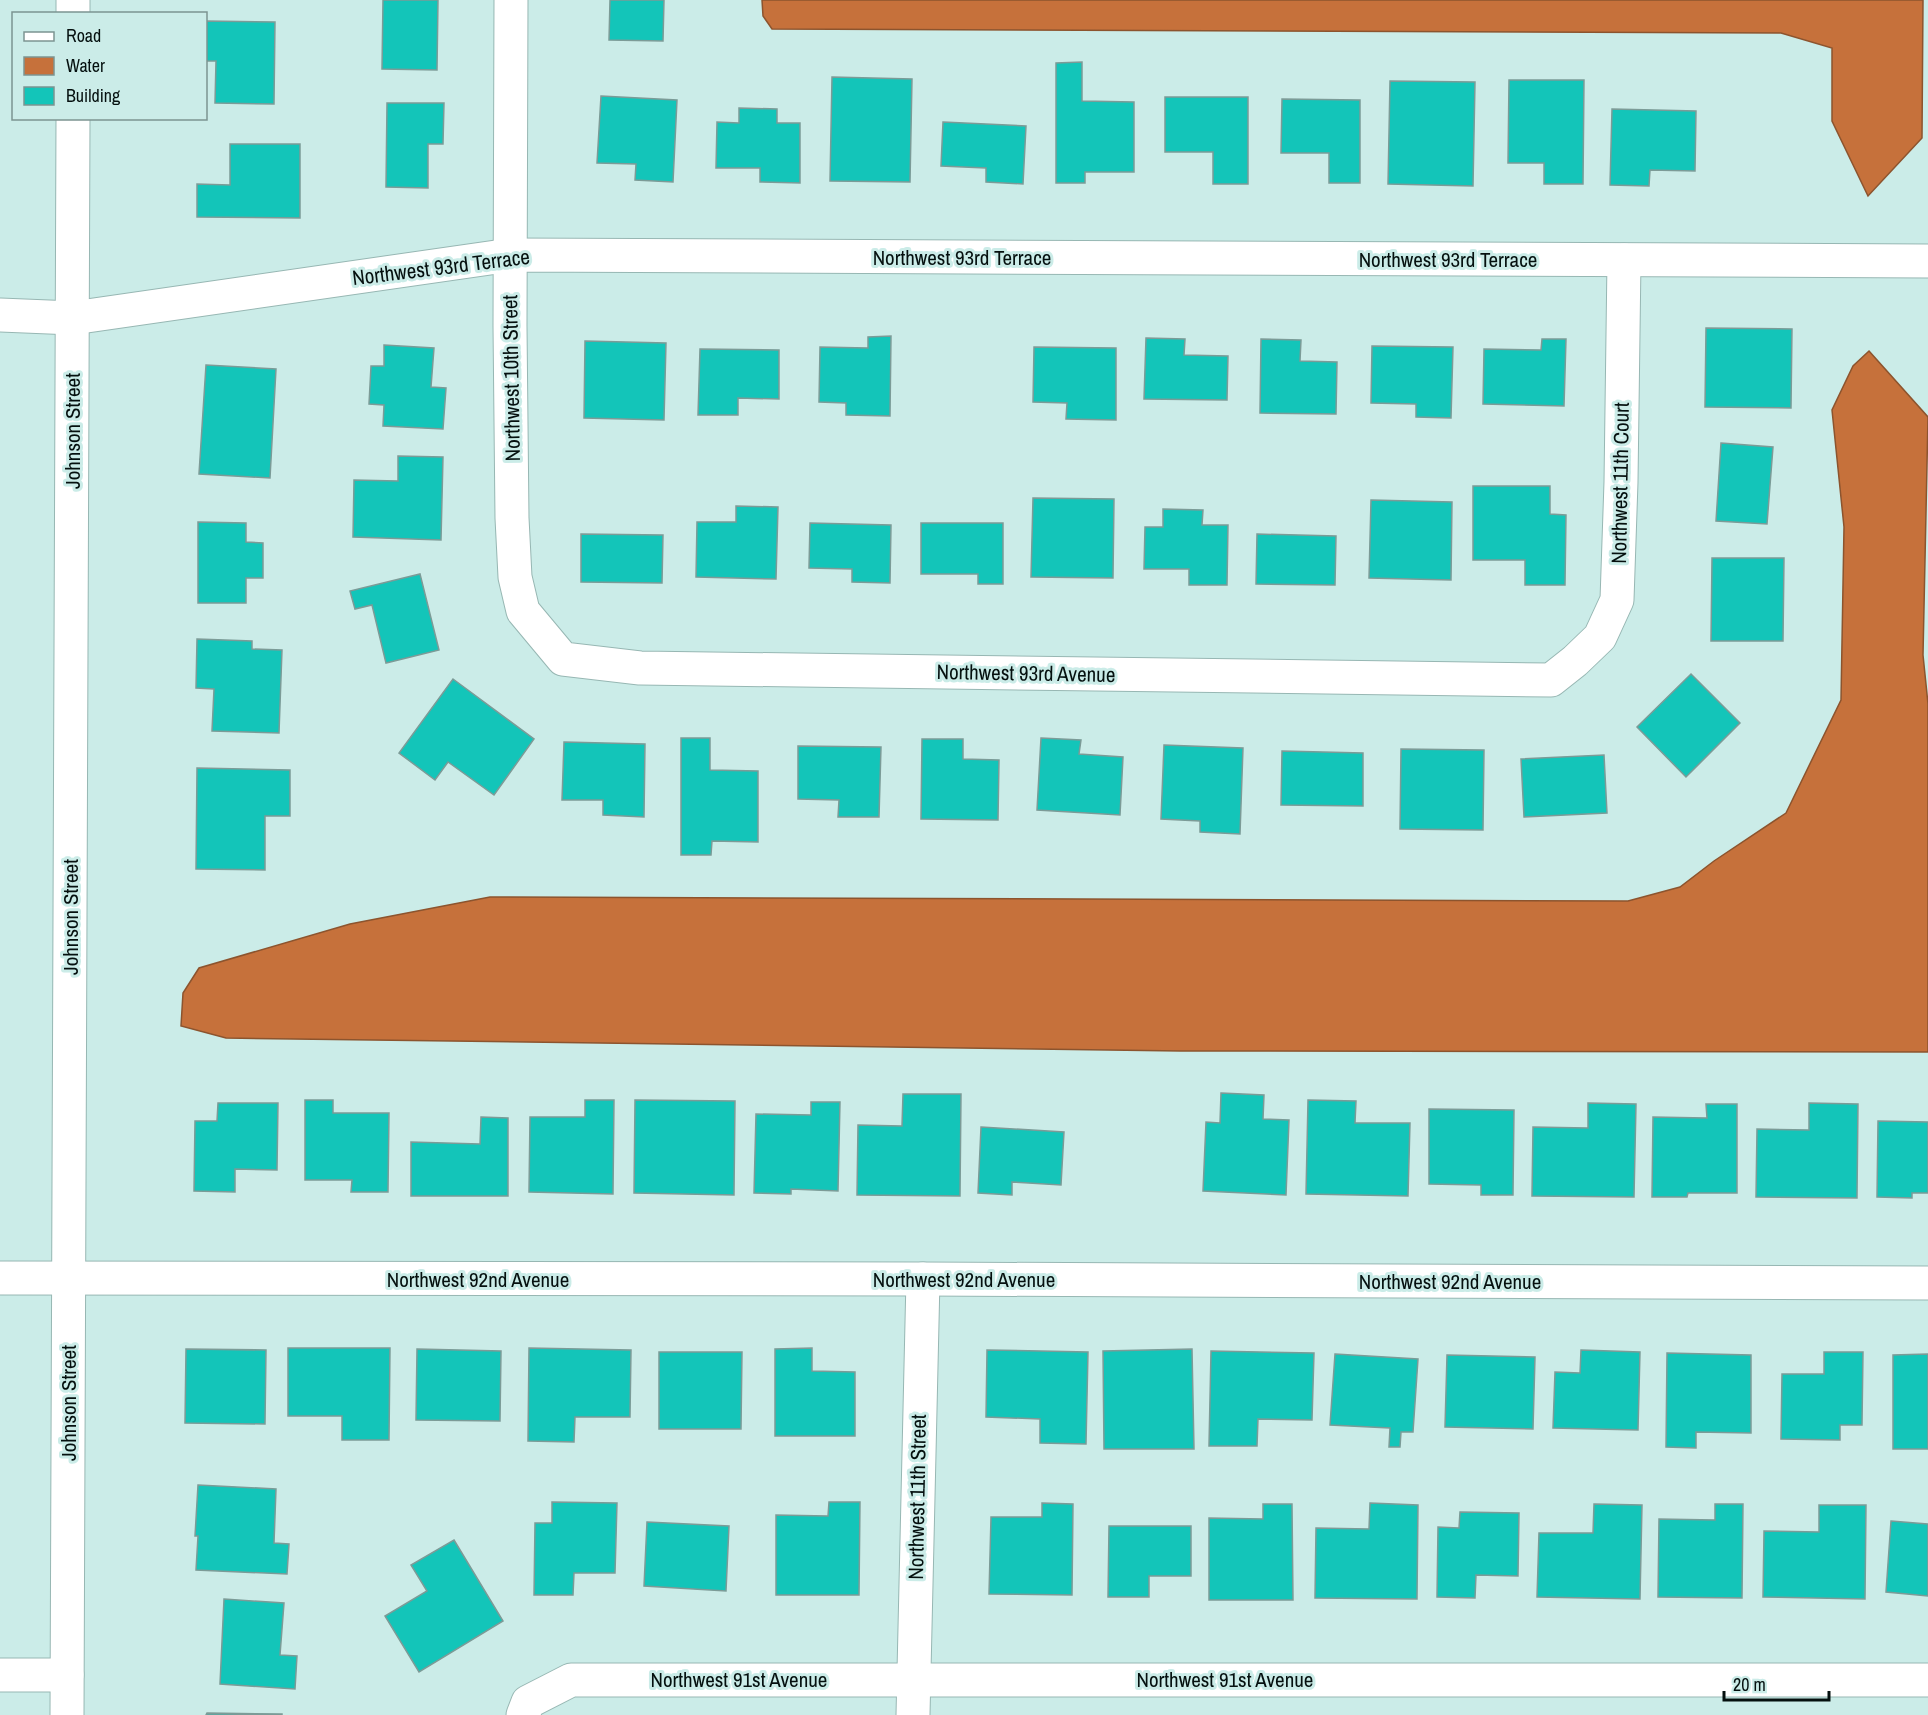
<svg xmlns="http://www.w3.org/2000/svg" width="1928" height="1715" font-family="'Archivo Narrow',sans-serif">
<rect width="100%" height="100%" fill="#cbece8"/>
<g fill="#c6713b" stroke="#8c542e" stroke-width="1.5">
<path d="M762,0H1923L1922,138L1868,196L1832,121V48L1781,33L772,29L763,16Z"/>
<path d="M1869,351L1928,417L1923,655L1928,704V1052L1181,1051L226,1038L181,1026L183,993L199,968L350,924L490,897L1628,901L1680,887L1714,861L1786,813L1841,700L1844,527L1832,410L1853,366Z"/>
</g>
<g fill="#13c5b9" stroke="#7c9b97" stroke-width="1.5">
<path d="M383,0H438L437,70L382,69Z"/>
<path d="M610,0H664L663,41L609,40Z"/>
<path d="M206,21L275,22L274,104L215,103L216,61H206Z"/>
<path d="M1082,62V101L1134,102V172H1085V183H1056V63Z"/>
<path d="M832,77L912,79L910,182L830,181Z"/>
<path d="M1509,80H1584L1583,184H1544V163H1508Z"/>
<path d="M1390,81L1475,82L1473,186L1388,184Z"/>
<path d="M601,96L677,100L673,182L635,180L636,164L597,163Z"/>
<path d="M1165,97H1248V184H1213V152H1165Z"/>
<path d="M1282,99L1360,100V183H1329V153H1281Z"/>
<path d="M387,103H444L443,144H428V188L386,187Z"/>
<path d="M739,108L777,109V123H800V183L760,182V168H716L717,122L739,123Z"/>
<path d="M1612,109L1696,111L1695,171L1650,170L1649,186L1610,185Z"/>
<path d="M943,122L1026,126L1023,184L986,182V168L941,166Z"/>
<path d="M230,144H300V218L197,217V184L230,185Z"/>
<path d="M1706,328L1792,329L1791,408L1705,407Z"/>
<path d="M891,336L890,416L846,415V403L819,402L820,347L868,348V337Z"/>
<path d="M1146,338L1185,339L1184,355L1228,356L1227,400L1144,399Z"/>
<path d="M1261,339L1301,340L1300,361L1337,362L1336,414L1260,413Z"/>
<path d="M1542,339H1566L1564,406L1483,404L1484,349L1541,350Z"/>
<path d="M585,341L666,343L664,420L584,418Z"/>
<path d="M384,345L434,348L431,387L446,388L443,429L383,426L384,405L369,404L371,366H384Z"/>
<path d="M1372,346L1453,347L1451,418L1416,417V404L1371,403Z"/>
<path d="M1034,347L1116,348V420L1066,419L1067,403L1033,402Z"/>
<path d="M700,349L779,350V399L738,398V415H698Z"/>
<path d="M206,365L276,369L270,478L199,474Z"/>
<path d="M1721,443L1773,447L1767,524L1716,521Z"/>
<path d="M398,456L443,457L441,540L353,537L354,480L398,481Z"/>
<path d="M1473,486H1550V514L1566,515L1565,585H1525V560H1473Z"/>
<path d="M1033,498L1114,499L1113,578L1031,577Z"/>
<path d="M1371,500L1452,502L1451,580L1369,578Z"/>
<path d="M736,506L778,507L776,579L696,577L697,522H736Z"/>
<path d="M1163,509L1203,510L1202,525H1228L1227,585H1189V569H1144L1145,527H1163Z"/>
<path d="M198,522L246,523V542L263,543V578H246V603H198Z"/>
<path d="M810,523L891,525L890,583L852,582V569L809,568Z"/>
<path d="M921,523H1003V584H978V574H921Z"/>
<path d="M581,534L663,535L662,583L581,582Z"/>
<path d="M1257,534L1336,536L1335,585L1256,584Z"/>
<path d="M1712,558H1784L1783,641H1711Z"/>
<path d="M420,574L439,650L386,663L372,605L355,609L350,591Z"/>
<path d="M197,639L252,641V649L282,650L279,733L212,731L214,689L196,688Z"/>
<path d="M1691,674L1740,723L1686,777L1637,727Z"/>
<path d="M453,679L534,739L494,795L448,762L435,780L399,753Z"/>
<path d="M681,738H710V770L758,771V842L712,841L711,855H681Z"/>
<path d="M1041,738L1081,740L1079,754L1123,757L1120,815L1037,810Z"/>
<path d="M922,739H963V759L999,760L998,820L921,819Z"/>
<path d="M564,742L645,744L644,817L603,815V800H562Z"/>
<path d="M1164,745L1243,748L1240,834L1200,832V821L1161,819Z"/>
<path d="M798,746L881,747L879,817H838L839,800L798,799Z"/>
<path d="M1401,749L1484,750L1483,830L1400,829Z"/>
<path d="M1282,751L1363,753V806L1281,805Z"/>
<path d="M1604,755L1607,813L1524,817L1521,759Z"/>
<path d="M197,768L290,770V816H265V870L196,869Z"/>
<path d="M1221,1093L1264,1095L1263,1119L1289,1120L1286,1195L1203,1191L1206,1122L1220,1123Z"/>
<path d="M903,1094H961L960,1196L857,1195L858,1125L902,1126Z"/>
<path d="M305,1100H333V1113H389L388,1192H351L352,1180H305Z"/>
<path d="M585,1100H614L613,1194L529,1192L530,1117H585Z"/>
<path d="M635,1100L735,1101L734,1195L634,1193Z"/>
<path d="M1308,1100L1356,1101L1355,1123H1410L1408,1196L1306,1194Z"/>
<path d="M811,1102H840L838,1191L791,1189V1194L754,1193L756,1114L811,1115Z"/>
<path d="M218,1103H278L277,1170L235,1169V1192L194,1191L195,1121H217Z"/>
<path d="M1588,1103L1636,1104L1634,1197L1532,1196L1533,1127L1588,1128Z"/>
<path d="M1809,1103L1858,1104L1857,1198L1756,1197L1757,1129L1809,1130Z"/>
<path d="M1706,1104H1737V1193H1688L1687,1197H1652L1653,1117L1707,1118Z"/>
<path d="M1429,1109L1514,1110L1513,1195H1481V1185L1429,1184Z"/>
<path d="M481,1117L508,1118V1196H411V1142L480,1144Z"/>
<path d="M1878,1121L1928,1122V1193H1912V1198L1877,1197Z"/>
<path d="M981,1127L1064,1132L1061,1185L1012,1182V1195L978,1193Z"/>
<path d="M288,1348H390L389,1440H342V1416H288Z"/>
<path d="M529,1348L631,1350L630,1417H575L574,1442L528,1441Z"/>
<path d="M812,1348V1371L855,1372V1436H775V1349Z"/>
<path d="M186,1349L266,1350L265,1424L185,1423Z"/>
<path d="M417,1349L501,1351L500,1421L416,1420Z"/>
<path d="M1192,1349L1194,1449H1104L1103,1351Z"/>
<path d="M987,1350L1088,1352L1086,1444L1040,1443V1419L986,1417Z"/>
<path d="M1581,1350L1640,1352L1638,1430L1553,1428L1555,1372L1580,1373Z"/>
<path d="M1211,1351L1314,1353L1312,1420L1258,1419L1257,1446H1209Z"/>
<path d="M659,1352H742L741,1429H659Z"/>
<path d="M1824,1352H1863L1862,1425H1840V1440L1781,1439L1782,1374H1824Z"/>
<path d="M1667,1353L1751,1355V1433L1696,1432V1448L1666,1447Z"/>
<path d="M1335,1354L1418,1359L1413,1432H1401L1400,1447H1389L1390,1428L1330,1425Z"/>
<path d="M1928,1354V1449H1893V1355Z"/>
<path d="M1447,1355L1535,1357L1533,1429L1445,1427Z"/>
<path d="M198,1485L276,1489L274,1543L289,1544L287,1574L196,1570L198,1536H195Z"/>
<path d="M552,1502L617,1503L615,1573H574L573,1595H534L535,1523H552Z"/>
<path d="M829,1502H860L859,1595H776V1515L828,1516Z"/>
<path d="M1042,1503L1073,1504L1072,1595L989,1594L991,1517H1042Z"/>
<path d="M1370,1503L1418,1505L1417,1599L1315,1598L1316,1528L1369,1529Z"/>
<path d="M1263,1504H1292L1293,1600H1209V1518L1263,1519Z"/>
<path d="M1594,1504L1642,1505L1640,1599L1537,1597L1539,1533H1593Z"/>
<path d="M1715,1504H1743L1742,1598L1658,1597L1659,1519L1715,1520Z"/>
<path d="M1819,1505H1866L1865,1599L1763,1597L1764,1531L1819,1532Z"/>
<path d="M1460,1512L1519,1513L1518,1576L1476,1575L1475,1598L1437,1597L1438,1527L1459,1528Z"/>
<path d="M1891,1521L1928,1524V1596L1886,1592Z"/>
<path d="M647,1522L729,1526L726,1591L644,1586Z"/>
<path d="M1109,1526H1191V1576H1149V1597H1108Z"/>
<path d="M454,1540L503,1621L419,1672L385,1616L427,1591L411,1565Z"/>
<path d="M224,1599L284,1603L280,1655L297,1656L295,1689L220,1684Z"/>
<path d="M207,1713L282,1714V1715H206Z"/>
</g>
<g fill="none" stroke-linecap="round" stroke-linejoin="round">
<defs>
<g id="street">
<path d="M511,0L510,326L512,518L515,577L523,611L563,659L640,668L1551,680L1575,661L1600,637L1617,600L1621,482L1624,260"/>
<path d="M0,315L73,318L510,255L1928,261"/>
<path d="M0,1278L923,1279L1928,1283"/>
<path d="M0,1675H67"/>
<path d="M523,1715L528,1702L571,1680H1928"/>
<path d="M913,1715L923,1279"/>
</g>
<g id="secondary">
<path d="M73,14V0"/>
<path d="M67,1715L73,118"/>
</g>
</defs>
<use href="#street" stroke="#97b7b3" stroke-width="35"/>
<use href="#secondary" stroke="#97b7b3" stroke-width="35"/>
<use href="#street" stroke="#fff" stroke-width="33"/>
<use href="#secondary" stroke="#fff" stroke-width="33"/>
</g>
<g text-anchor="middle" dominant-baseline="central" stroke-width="6" stroke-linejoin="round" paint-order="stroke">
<g font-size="21" fill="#05100f" stroke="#cbece8">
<text x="962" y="257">Northwest 93rd Terrace</text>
<text x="1448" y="259">Northwest 93rd Terrace</text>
<text transform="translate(441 267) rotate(-7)">Northwest 93rd Terrace</text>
<text transform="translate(511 378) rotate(-91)">Northwest 10th Street</text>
<text transform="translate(72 431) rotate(-90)">Johnson Street</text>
<text transform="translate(1620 483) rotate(-89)">Northwest 11th Court</text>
<text transform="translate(1026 673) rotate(1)">Northwest 93rd Avenue</text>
<text transform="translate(70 917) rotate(-90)">Johnson Street</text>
<text x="478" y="1279">Northwest 92nd Avenue</text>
<text x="964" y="1279">Northwest 92nd Avenue</text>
<text x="1450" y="1281">Northwest 92nd Avenue</text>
<text transform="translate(68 1403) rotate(-90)">Johnson Street</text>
<text transform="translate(917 1497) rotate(-89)">Northwest 11th Street</text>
<text x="739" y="1679">Northwest 91st Avenue</text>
<text x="1225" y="1679">Northwest 91st Avenue</text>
</g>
</g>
<rect x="12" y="12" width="195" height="108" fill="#cbece8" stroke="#7c9491" stroke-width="1.5"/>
<rect x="24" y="32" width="30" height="9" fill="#ffffff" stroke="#7c9491" stroke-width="1.5"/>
<text x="66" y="42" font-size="18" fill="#05100f">Road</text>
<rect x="24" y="57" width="30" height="18" fill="#c6713b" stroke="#7c9491" stroke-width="1.5"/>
<text x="66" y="72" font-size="18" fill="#05100f">Water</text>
<rect x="24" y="87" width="30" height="18" fill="#13c5b9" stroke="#7c9491" stroke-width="1.5"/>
<text x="66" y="102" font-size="18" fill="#05100f">Building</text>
<path d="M1724 1691v9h105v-9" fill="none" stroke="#05100f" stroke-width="3"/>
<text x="1733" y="1691" font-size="18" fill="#05100f" stroke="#cbece8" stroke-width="4.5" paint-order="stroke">20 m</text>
</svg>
